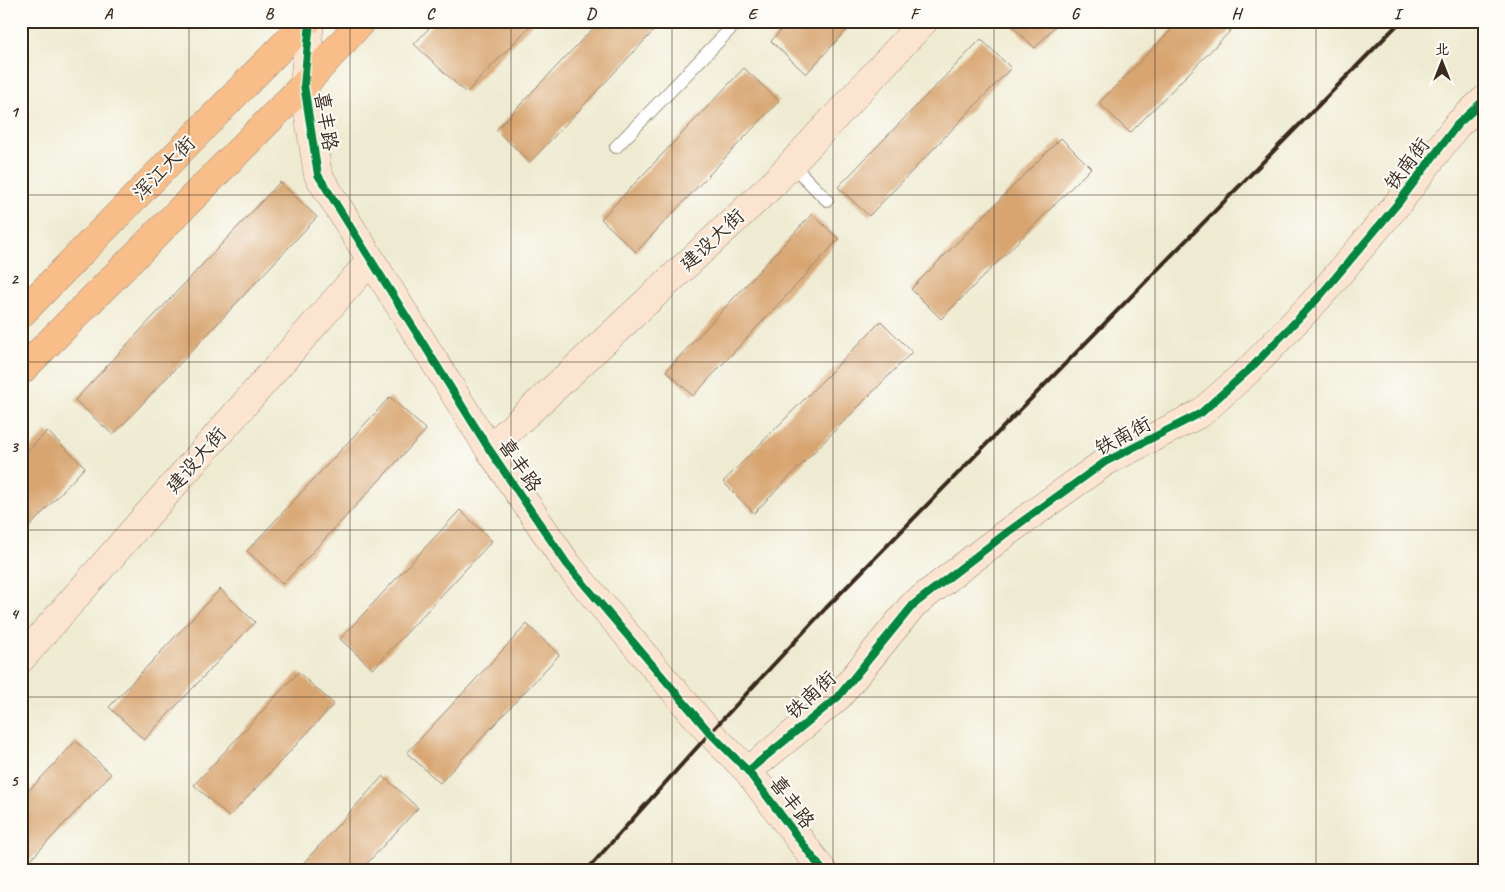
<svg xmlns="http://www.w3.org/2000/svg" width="1505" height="892" font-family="Caveat,'LXGW WenKai TC',sans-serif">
<rect width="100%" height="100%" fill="#fdfcf7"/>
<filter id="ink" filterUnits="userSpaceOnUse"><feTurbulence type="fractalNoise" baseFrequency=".02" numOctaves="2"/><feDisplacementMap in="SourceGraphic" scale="10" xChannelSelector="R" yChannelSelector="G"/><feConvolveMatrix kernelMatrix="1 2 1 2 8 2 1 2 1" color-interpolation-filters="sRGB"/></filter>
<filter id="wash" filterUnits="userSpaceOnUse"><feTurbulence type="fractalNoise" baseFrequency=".0096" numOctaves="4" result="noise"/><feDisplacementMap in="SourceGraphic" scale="20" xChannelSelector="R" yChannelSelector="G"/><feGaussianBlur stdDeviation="1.12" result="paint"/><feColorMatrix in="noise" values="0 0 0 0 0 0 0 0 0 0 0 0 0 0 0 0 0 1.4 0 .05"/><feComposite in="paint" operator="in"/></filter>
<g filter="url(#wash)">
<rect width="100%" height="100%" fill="#efebd2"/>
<g id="blocks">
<g fill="#d8a571">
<path d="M436,21H535L466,93L414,44Z"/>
<path d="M600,21H663L530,162L496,130Z"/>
<path d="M789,21H855L806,74L771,41Z"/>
<path d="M1007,21H1060L1035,48Z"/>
<path d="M1180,21H1240L1130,133L1099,103Z"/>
<path d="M981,39L1011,68L869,216L838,187Z"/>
<path d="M744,68L779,101L636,252L601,219Z"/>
<path d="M1061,138L1091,168L941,319L911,289Z"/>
<path d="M280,182L317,217L113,435L75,400Z"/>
<path d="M812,214L839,239L693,396L666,371Z"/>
<path d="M881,321L912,352L754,513L723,482Z"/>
<path d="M390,397L426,430L283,584L247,551Z"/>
<path d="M47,431L85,467L21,536V458Z"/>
<path d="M460,510L492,541L373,669L340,639Z"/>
<path d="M220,589L255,622L144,740L109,707Z"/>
<path d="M527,624L559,655L440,783L407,753Z"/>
<path d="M298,672L334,704L229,817L194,785Z"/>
<path d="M76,741L111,774L21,870V799Z"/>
<path d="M383,776L418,808L360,871H296Z"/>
</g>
</g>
</g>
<g filter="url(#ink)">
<use href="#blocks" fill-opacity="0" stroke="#958a78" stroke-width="1"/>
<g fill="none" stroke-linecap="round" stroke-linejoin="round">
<defs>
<g id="lane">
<path d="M616,147L738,21"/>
<path d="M791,164L827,200"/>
</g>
<g id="secondary">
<path d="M310,21L304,85L318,175L489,449L567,564L710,733L748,771L823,871"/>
<path d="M489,449L773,184L924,21"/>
<path d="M21,659L370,261"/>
<path d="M748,771L838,697L913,605L1009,531L1105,462L1201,413L1252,367L1319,297L1399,202L1457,125L1484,100"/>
</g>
<g id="primary">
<path d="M21,314L307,21"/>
<path d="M21,371L304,85L362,21"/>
</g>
</defs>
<use href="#lane" stroke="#958a78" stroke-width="14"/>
<use href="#secondary" stroke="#958a78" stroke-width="29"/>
<use href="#primary" stroke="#958a78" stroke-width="29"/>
<use href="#lane" stroke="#fff" stroke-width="12"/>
<use href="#secondary" stroke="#fce5d0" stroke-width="28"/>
<use href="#primary" stroke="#f8bd89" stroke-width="28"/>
<path stroke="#3b2a1e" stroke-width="4" d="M586,871L710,733L826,608L1401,21"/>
<defs>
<g id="cycleway">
<path d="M310,21L304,85L318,175L489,449L567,564L710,733L748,771L823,871"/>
<path d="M748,771L838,697L913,605L1009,531L1105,462L1201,413L1252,367L1319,297L1399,202L1457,125L1484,100"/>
</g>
</defs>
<use href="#cycleway" stroke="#fdfcf7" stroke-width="11"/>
<use href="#cycleway" stroke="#00873e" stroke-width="8"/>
</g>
</g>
<path fill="none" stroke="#3b2a1e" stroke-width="1" stroke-opacity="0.55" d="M189,21V871M350,21V871M511,21V871M672,21V871M833,21V871M994,21V871M1155,21V871M1316,21V871M21,195H1484M21,362H1484M21,530H1484M21,697H1484"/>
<g text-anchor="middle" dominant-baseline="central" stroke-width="4" stroke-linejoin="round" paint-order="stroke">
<g font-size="20" fill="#3b2a1e" stroke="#fdfcf7">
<text transform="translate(326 121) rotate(81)">喜丰路</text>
<text transform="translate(1407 164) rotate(-53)">铁南街</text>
<text transform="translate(164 168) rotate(-46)">浑江大街</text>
<text transform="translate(712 240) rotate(-43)">建设大街</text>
<text transform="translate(1123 436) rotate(-28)">铁南街</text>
<text transform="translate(196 460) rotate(-49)">建设大街</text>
<text transform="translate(520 465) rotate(56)">喜丰路</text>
<text transform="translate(811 695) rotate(-43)">铁南街</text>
<text transform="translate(792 802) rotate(53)">喜丰路</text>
</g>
</g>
<rect width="1505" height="892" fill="none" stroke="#fdfcf7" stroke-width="55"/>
<g transform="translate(1442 62)" stroke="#fdfcf7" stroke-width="4" paint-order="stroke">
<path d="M0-4L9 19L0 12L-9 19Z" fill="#3b2a1e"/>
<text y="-8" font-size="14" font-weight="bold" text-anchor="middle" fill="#3b2a1e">北</text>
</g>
<rect x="28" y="28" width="1450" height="836" fill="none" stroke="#3b2a1e" stroke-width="2"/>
<g font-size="16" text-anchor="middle" font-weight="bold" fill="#3b2a1e">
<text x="108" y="19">A</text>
<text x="269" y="19">B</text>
<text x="430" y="19">C</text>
<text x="591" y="19">D</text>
<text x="752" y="19">E</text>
<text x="914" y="19">F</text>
<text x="1075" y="19">G</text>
<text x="1236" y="19">H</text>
<text x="1397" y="19">I</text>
<text x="14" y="117">1</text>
<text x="14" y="284">2</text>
<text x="14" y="452">3</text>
<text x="14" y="619">4</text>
<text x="14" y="786">5</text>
</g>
</svg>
